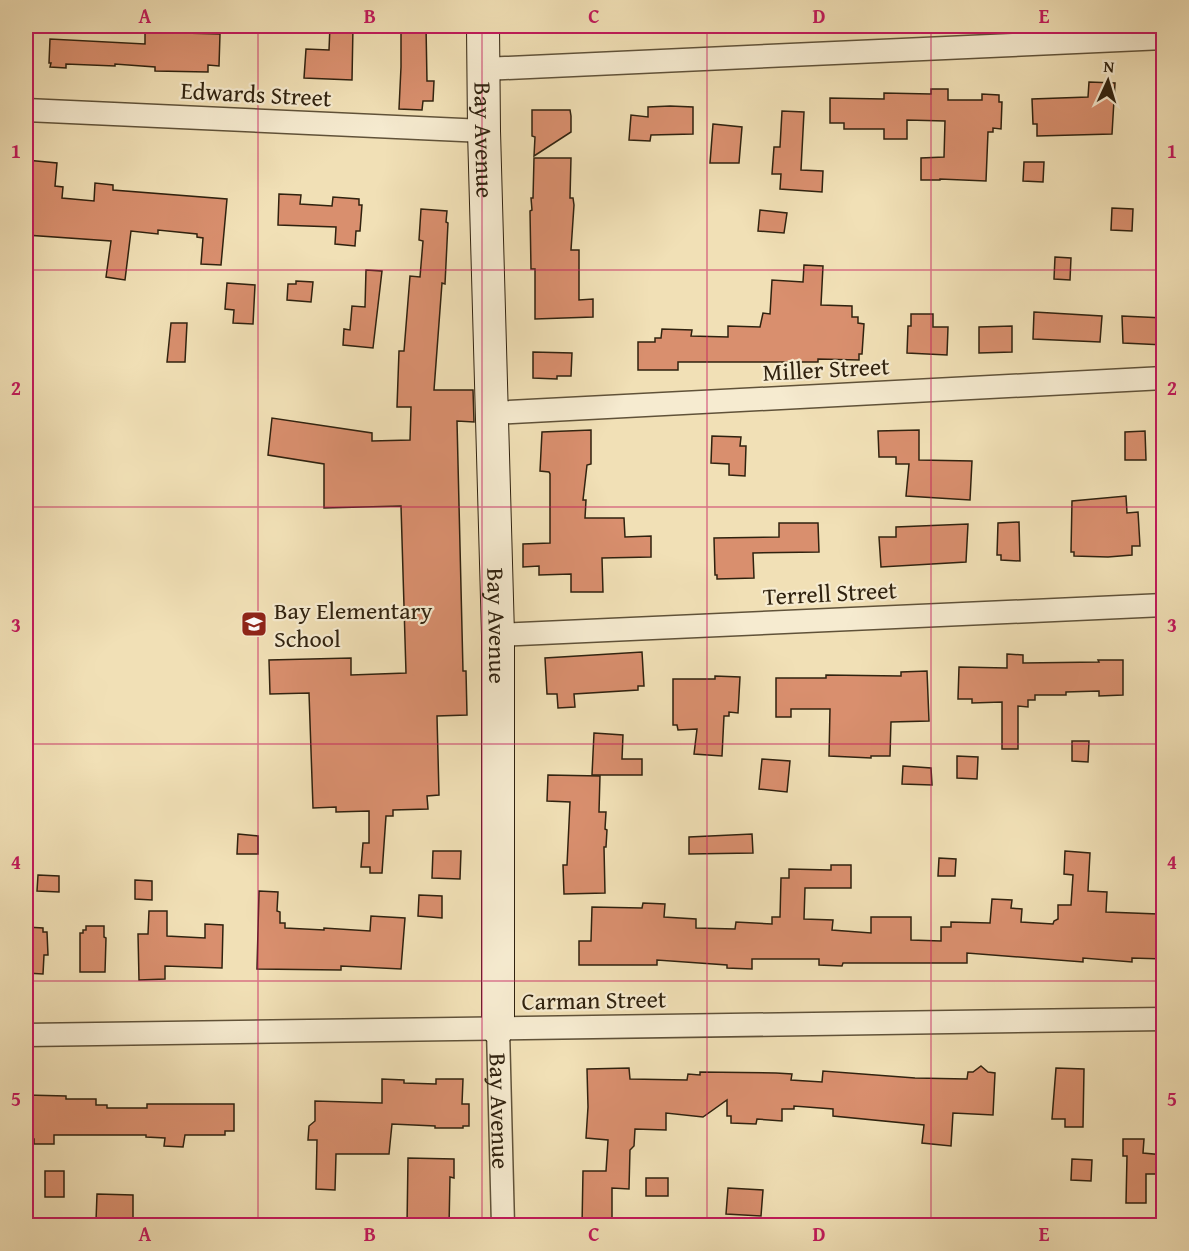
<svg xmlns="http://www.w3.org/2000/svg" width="1189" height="1251" font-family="'Gentium Book Plus',serif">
<rect width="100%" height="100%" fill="#f1e0b6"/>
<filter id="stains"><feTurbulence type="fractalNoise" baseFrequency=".00333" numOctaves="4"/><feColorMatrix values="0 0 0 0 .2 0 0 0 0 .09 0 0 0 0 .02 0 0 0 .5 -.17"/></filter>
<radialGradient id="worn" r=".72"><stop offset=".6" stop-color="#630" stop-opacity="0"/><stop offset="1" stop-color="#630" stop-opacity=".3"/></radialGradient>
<g fill="#d98f6e" stroke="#30220f" stroke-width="1.5">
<path d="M330,26H353L352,80L304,78L306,49L329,50Z"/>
<path d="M401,26H426L427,81H434L433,101H423L422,110L399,109L401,67Z"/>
<path d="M145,32L220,34L219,66L208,65V72L155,71V67L115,64V66L66,64V68L50,67L51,63H49L50,39L145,44Z"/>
<path d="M1089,82L1115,83L1112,134L1037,136V124H1033L1032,99L1088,97Z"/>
<path d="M931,89H948V100H982V94L999,95V102H1002L1001,129L993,128V132H988L986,181L940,179V180H921V158L944,157L945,121L907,120V139H884V129H844V123H830V98L884,99V93L931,94Z"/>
<path d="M670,106L693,107V134L651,135L650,141L629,140L631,115L648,117V107Z"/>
<path d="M532,110H570L571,116V132L534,156L535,137L532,136Z"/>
<path d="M782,111L804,112L801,170L823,171L822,192L780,189L781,174H772L774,147H780Z"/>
<path d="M713,124L742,127L739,163H710Z"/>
<path d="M534,158H571L570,198H573L574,205L571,250H579V300L593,299V317L535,319V269H531L530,211L532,210L531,198H533Z"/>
<path d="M26,160L57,163L55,186L63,187L62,198L94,201L95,183L113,185V190L227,199L221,265L201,264L203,238L197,237V234L158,230V234L131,231L125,280L106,277L111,241L26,235Z"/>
<path d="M1024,162H1044L1043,182L1023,181Z"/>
<path d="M279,194L301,195L300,204L332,206L333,197L359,199V205H362L360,231H356L355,246L335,244L336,227L278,225Z"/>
<path d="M1112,208L1133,209L1132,231L1111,230Z"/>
<path d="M421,209L447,211L446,222L448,223L445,284L442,283L434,390H473L474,422L457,421L463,671H466L467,715L437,716L439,795L427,796L428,809L393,810V816H386L382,873H370V867H361L363,843H369V811L336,812V807L313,808L309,693L270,694L269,660L351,658V675L406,673L401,506L324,508V464L268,455L272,418L372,433V441L410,440L411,407H397L399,351H404L410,276L420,277L423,241L419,240Z"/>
<path d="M760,210L787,213L784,233L758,231Z"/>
<path d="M1055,257L1071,258L1070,280L1054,279Z"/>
<path d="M804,265L823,266L821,305L852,306V317H858V323L864,324L862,354H859V360L818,359V362H678V370H638V342H655V338H661L662,329L692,330L691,336L728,337V326L760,327L763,313L770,314L772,280L803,282Z"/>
<path d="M366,270L382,271L373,348L343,345L344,329L350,330L352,306L365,307Z"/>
<path d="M296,281L313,282L311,302L287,300L288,284H296Z"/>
<path d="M227,283L255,285L253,324L233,323L234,310L225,309Z"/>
<path d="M1034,312L1102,316L1100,342L1033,339Z"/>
<path d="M911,314H933V327H948L947,355L907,353L908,326H911Z"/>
<path d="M1122,316L1164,318V345L1123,343Z"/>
<path d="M171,323H187L185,362H167Z"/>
<path d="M1012,326V352L979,353V327Z"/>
<path d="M533,352L572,353L571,376H557V379L533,378Z"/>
<path d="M591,430V464L587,465L583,500H586L585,518H624L625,537L651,536V557L602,558L603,592H571V574L539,575V566L523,567V544L550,543V474L549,472L540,471L542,432Z"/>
<path d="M919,430V460L972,461L970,500L906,496L909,464H896V457H879L878,431Z"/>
<path d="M1145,431L1146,460H1125V432Z"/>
<path d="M712,436L741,437L740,446H746L745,476L729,475V464L711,463Z"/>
<path d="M1126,496L1127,513L1138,512L1140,546H1132V555L1108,557L1074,556V552H1071L1072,501Z"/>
<path d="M1019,522L1020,561L1001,560V555H997L998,523Z"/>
<path d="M779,523H818L819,552L753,553L754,578L717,579V575H715L714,538L779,537Z"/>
<path d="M968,524L966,562L881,567L879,537H896V527Z"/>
<path d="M642,652L644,686H638V690L574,694L575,707L558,708L557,694H547L545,658Z"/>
<path d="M1007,654L1023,655V663L1099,662L1098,660H1123V695L1099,696V691L1066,692V695H1035V700H1028V707L1018,706V749H1002V702L972,703V699H958L959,667L1007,668Z"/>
<path d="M927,671L929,721L891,722L890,756H871V758L829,756L830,709H791V717H776V678H826V675L901,676V672Z"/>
<path d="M715,676L740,677L738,713L729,712V716H724L722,756L694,754L697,729L678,730L677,725H673V679H715Z"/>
<path d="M594,733L623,735L622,759H642V775H592Z"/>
<path d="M1072,741H1089L1088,762L1072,761Z"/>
<path d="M957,756L978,757L977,779L957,778Z"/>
<path d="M762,759L790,761L787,792L759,789Z"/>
<path d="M903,766L931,768L932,785L902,784Z"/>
<path d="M548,775L600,776L599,812H606L605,829L607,830L606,847H604L605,893L564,894L563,865H567L570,802L547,801Z"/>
<path d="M238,834L258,836V854H237Z"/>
<path d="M752,834L753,853L689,854V837Z"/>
<path d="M433,851H461L460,879L432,878Z"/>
<path d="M1065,851L1090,853L1088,891L1107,892L1106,912L1158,914V922H1164V959L1132,958V962L1083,958V962L967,953V963H843L842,966L819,965V959H752V969L727,968V965L657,960V965H579V941H591L592,907L642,908L643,903L665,904L664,917L696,919V928L735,929L736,922L772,924V917H780L781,878H789V869L831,870V865H851V888H805L804,919L833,920L832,930L871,933V917H911V940L941,941V927H951V922L990,923L992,899L1012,900L1011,908L1022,909L1021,922L1053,924L1054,921L1058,919V905H1071L1073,875L1064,874Z"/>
<path d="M939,858L956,859L955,876H938Z"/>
<path d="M38,875L59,876V892L37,891Z"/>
<path d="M135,880L152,881V900L135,899Z"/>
<path d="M259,891L278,892L277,911L280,912V923H285V928L324,930V928L370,931L371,916L405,918L401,969L341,966V970L257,969Z"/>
<path d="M419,895L442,896V918L418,916Z"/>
<path d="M149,911H167V936L205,938V924L223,925L222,968L165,966V979L139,980L138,934H148Z"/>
<path d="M86,926H104V937L106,938L105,972H80V933H83V930H86Z"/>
<path d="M26,927L43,928V932H47L48,955H44L43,974L26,973Z"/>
<path d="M981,1066L988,1072L995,1073L993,1115L953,1113L951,1146L922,1143L924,1125L833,1116V1109L794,1106V1109H782V1121L757,1119L756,1124L731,1123V1116H727V1100L703,1117L666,1113V1130L635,1129L634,1146L630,1150L629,1189L612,1188V1226H582L583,1171H606L608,1140L586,1138L588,1107L587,1069L629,1068L630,1079L687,1080L688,1074L700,1075V1072L776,1073L792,1074L791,1080L822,1082L823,1071L915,1078L967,1079L968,1072H973Z"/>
<path d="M1056,1068L1084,1069L1083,1127H1065V1119H1052Z"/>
<path d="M382,1079L404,1080V1083L436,1084V1079H463L462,1104H469V1126H463V1128H435V1126L392,1124L389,1154H336L335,1190L316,1189L317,1140H308L309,1126L315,1121V1101L382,1103Z"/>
<path d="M26,1095L66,1096V1099H96V1105H107V1108H147V1104H234V1131H225V1135H185L183,1147L164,1146L165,1138L146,1137V1135H54V1144H34V1139H26Z"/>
<path d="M1123,1139H1144L1143,1153L1164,1155V1174H1146V1203H1126L1127,1156H1123Z"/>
<path d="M408,1158L454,1159V1178L450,1177L449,1226H407Z"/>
<path d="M1072,1159L1092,1160L1091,1181L1071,1180Z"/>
<rect x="45" y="1171" width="19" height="26"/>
<rect x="646" y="1178" width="22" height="18"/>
<path d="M728,1188L763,1190L761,1216L726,1214Z"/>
<path d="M97,1194L133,1195V1222L96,1221Z"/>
</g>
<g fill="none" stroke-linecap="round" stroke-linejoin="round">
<defs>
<g id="street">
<path d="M484,69L1164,38"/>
<path d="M26,110L484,131"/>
<path d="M491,413L1164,378"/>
<path d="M498,635L1164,605"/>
<path id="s1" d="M498,1029L503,1226"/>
<path d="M26,1035L1164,1019"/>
</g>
<g id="secondary">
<path id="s2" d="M483,26L484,131L498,635V1029"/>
</g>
</defs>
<use href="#street" stroke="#605239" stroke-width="25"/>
<use href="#secondary" stroke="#30220f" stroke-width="34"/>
<use href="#street" stroke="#f6ebd0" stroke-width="22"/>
<use href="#secondary" stroke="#f6ebd0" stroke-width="32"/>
</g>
<path fill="none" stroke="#c2185b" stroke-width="1.5" stroke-opacity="0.55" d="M258,26V1226M482,26V1226M707,26V1226M931,26V1226M26,270H1164M26,507H1164M26,744H1164M26,981H1164"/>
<defs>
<symbol id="school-square" viewBox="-11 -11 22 22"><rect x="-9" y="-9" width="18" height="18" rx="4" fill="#8f2418" stroke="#f6ebd0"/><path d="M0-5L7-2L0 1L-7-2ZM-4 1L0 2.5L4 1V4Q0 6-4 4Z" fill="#fff"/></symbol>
</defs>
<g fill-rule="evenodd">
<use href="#school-square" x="239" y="609" width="30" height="30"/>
</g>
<g text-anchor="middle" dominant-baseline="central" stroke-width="4.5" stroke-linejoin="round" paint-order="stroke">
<g font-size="24" fill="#30220f" stroke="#f6ebd0">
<text transform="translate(256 94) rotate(3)">Edwards Street</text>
<text stroke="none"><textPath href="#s2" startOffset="114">Bay Avenue</textPath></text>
<text transform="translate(826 369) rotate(-3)">Miller Street</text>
<text transform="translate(830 593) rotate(-3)">Terrell Street</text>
<text stroke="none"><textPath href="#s2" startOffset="600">Bay Avenue</textPath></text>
<text transform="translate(594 1000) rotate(-1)">Carman Street</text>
<text stroke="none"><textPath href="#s1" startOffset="82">Bay Avenue</textPath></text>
</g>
<g font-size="24" fill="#30220f" stroke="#f6ebd0" text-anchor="start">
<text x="274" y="610">Bay Elementary<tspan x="274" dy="28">School</tspan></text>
</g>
</g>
<rect width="1189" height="1251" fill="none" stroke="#f1e0b6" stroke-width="66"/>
<g transform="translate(1108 81) rotate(4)" stroke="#f6ebd0" stroke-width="4.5" paint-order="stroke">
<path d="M0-4.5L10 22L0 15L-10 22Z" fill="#30220f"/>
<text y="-9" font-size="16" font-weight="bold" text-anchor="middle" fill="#30220f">N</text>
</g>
<rect x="33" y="33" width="1123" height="1185" fill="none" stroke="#c2185b" stroke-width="2"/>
<g font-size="20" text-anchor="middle" font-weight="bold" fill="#c2185b">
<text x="145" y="23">A</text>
<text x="370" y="23">B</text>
<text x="594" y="23">C</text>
<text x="819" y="23">D</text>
<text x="1044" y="23">E</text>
<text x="16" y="158">1</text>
<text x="1172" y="158">1</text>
<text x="16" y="395">2</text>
<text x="1172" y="395">2</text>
<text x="16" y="632">3</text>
<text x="1172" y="632">3</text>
<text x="16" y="869">4</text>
<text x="1172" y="869">4</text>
<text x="16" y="1106">5</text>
<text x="1172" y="1106">5</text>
<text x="145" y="1241">A</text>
<text x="370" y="1241">B</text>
<text x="594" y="1241">C</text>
<text x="819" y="1241">D</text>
<text x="1044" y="1241">E</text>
</g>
<rect width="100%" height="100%" filter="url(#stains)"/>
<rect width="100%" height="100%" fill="url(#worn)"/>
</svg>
